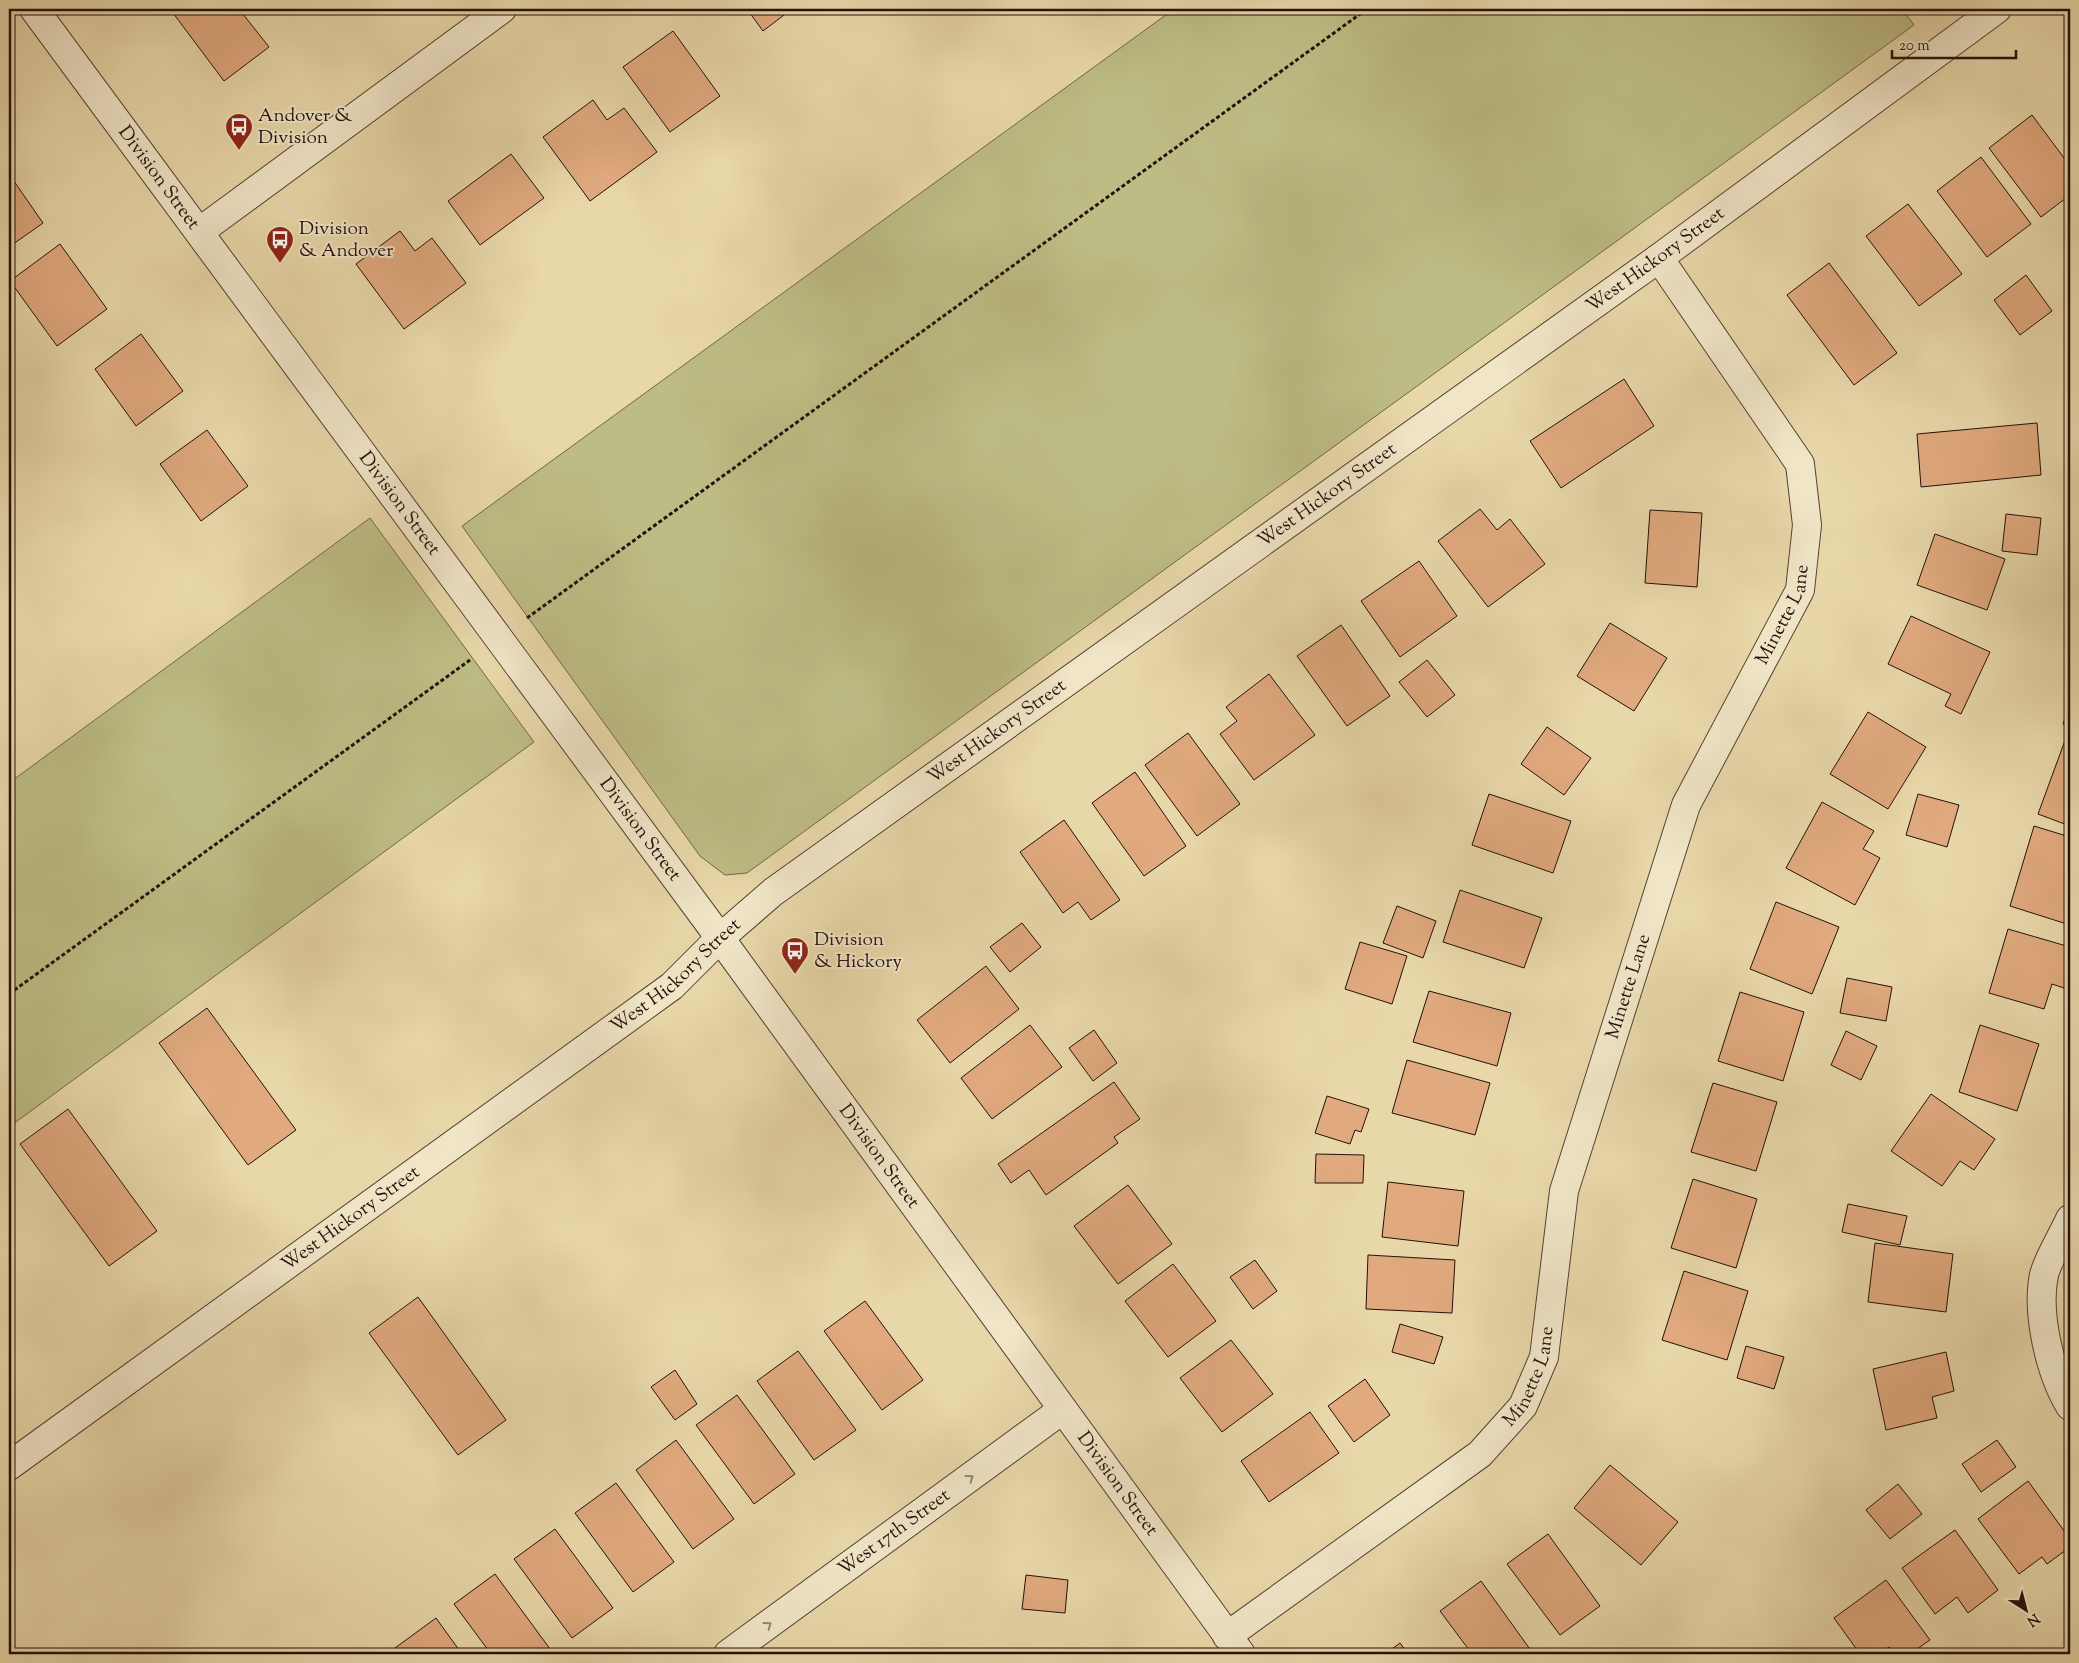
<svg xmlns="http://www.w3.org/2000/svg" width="2079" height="1663" font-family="'Sorts Mill Goudy',serif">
<rect width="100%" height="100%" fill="#e8d7a9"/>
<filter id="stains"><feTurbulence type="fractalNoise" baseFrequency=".004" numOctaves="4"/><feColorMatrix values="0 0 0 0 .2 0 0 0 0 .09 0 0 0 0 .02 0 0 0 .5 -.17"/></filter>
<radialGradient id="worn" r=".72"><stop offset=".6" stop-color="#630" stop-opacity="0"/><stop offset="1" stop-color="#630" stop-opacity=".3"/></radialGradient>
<g fill="#bdbc84" stroke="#706648">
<path d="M1174,9H1902L1914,25L747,873L725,875L700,856L462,526Z"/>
<path d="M370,518L534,742L9,1127V783Z"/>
</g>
<g fill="#e0a97e" stroke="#23110b">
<path d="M170,9H239L269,47L224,81Z"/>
<path d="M747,9H792L763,31Z"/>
<path d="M673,31L720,96L670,132L623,67Z"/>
<path d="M593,100L607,120L624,108L657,152L590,201L543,137Z"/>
<path d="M2032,115L2070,166V195L2041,217L1989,148Z"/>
<path d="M511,154L544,198L480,245L448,201Z"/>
<path d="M1981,157L2031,224L1987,257L1937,191Z"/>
<path d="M9,174L43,223L9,247Z"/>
<path d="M1908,204L1962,274L1919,306L1866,236Z"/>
<path d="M400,231L415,251L432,238L466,283L404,329L356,264Z"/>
<path d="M60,244L107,309L57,346L10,281Z"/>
<path d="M1829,263L1897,353L1854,385L1787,295Z"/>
<path d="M2026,275L2052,311L2020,335L1994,300Z"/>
<path d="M141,334L183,391L136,426L95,369Z"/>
<path d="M1624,379L1654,426L1561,488L1530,441Z"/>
<path d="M2037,423L2041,475L1921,487L1917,434Z"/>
<path d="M207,430L248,486L201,521L160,464Z"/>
<path d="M1480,509L1497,530L1510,519L1545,564L1488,607L1438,541Z"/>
<path d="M1650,510L1702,513L1697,587L1645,583Z"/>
<path d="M2006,514L2041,518L2037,555L2002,551Z"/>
<path d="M1935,534L2005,559L1987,610L1917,585Z"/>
<path d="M1419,561L1457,616L1400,657L1361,601Z"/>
<path d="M1911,616L1990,652L1961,714L1945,706L1951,694L1888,664Z"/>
<path d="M1610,623L1667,658L1634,711L1577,676Z"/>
<path d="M1341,625L1390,696L1347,726L1297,656Z"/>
<path d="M1427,660L1455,695L1427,717L1399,682Z"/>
<path d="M1269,674L1315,735L1254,780L1220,734L1237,721L1226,707Z"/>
<path d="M2070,705V726L2063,724Z"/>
<path d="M1868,712L1926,747L1888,809L1830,774Z"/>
<path d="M1547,727L1591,758L1564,795L1521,764Z"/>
<path d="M1188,733L1240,804L1197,836L1145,765Z"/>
<path d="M2067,735L2070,736V826L2038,814Z"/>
<path d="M1135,772L1186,846L1144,876L1092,803Z"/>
<path d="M1489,794L1571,821L1553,873L1472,845Z"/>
<path d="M1918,794L1959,805L1947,847L1906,835Z"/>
<path d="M1822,802L1874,831L1863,849L1880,858L1855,905L1786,868Z"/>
<path d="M1064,820L1120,900L1091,920L1078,902L1063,913L1020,852Z"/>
<path d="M2034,826L2070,837V925L2010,906Z"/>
<path d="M1460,890L1542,918L1524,968L1443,942Z"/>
<path d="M1776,902L1839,927L1812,994L1750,969Z"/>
<path d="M1397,906L1436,921L1423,958L1383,943Z"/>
<path d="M1022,923L1041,947L1010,972L990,947Z"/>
<path d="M2008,929L2070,947V990L2052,984L2044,1009L1989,993Z"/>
<path d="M1360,942L1407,956L1392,1004L1345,989Z"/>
<path d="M986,966L1019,1009L950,1063L917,1020Z"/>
<path d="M1847,978L1892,987L1886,1021L1840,1013Z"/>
<path d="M1429,991L1511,1013L1497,1066L1413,1042Z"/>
<path d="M1740,992L1804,1012L1783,1081L1718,1061Z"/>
<path d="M207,1008L296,1130L248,1165L159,1043Z"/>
<path d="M1030,1025L1062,1067L992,1119L961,1078Z"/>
<path d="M1980,1025L2039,1044L2017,1111L1959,1092Z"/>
<path d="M1094,1030L1117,1063L1093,1081L1069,1048Z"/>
<path d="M1846,1031L1877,1046L1861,1080L1831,1065Z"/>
<path d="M1407,1060L1490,1083L1475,1135L1392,1113Z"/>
<path d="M1114,1082L1140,1119L1114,1137L1118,1143L1046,1195L1029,1170L1011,1183L998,1164Z"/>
<path d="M1713,1083L1777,1102L1756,1171L1691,1152Z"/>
<path d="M1931,1094L1995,1139L1974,1170L1960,1161L1942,1186L1891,1151Z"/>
<path d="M1327,1096L1369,1109L1361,1132L1355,1130L1350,1144L1315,1133Z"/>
<path d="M68,1109L157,1231L109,1266L20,1144Z"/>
<path d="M1316,1154L1364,1155L1363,1183H1315Z"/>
<path d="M1693,1179L1757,1199L1736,1268L1671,1248Z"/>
<path d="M1388,1182L1464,1191L1458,1246L1382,1237Z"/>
<path d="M1128,1185L1172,1244L1118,1284L1074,1226Z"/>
<path d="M1848,1204L1907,1216L1900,1245L1842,1232Z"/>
<path d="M1875,1243L1953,1254L1946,1312L1868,1302Z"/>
<path d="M1368,1255L1455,1260L1452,1313L1366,1309Z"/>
<path d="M1255,1260L1277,1291L1253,1309L1230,1277Z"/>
<path d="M1173,1264L1216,1321L1168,1357L1125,1301Z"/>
<path d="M1684,1271L1748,1291L1727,1360L1662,1340Z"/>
<path d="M418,1297L506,1420L458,1455L369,1333Z"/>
<path d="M865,1301L923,1380L882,1410L824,1331Z"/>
<path d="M1400,1324L1443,1337L1434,1364L1392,1352Z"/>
<path d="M1231,1340L1273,1394L1222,1432L1180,1378Z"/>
<path d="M1746,1346L1784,1357L1774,1389L1737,1378Z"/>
<path d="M798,1351L856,1430L814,1460L757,1381Z"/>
<path d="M1946,1352L1954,1391L1932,1397L1937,1418L1886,1430L1873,1369Z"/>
<path d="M675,1370L697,1404L675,1420L651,1387Z"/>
<path d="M1365,1379L1390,1415L1354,1442L1328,1406Z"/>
<path d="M737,1395L795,1474L754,1504L696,1425Z"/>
<path d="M1310,1412L1339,1453L1269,1502L1241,1461Z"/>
<path d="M676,1440L734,1519L693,1549L636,1470Z"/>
<path d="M1997,1440L2016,1467L1981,1492L1962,1464Z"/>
<path d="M1610,1465L1678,1522L1641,1565L1574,1508Z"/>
<path d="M2028,1481L2070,1539V1547L2047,1564L2042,1557L2019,1574L1978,1519Z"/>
<path d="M616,1483L674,1562L633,1592L575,1513Z"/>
<path d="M1898,1484L1922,1514L1890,1539L1866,1510Z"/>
<path d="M555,1529L613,1608L572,1638L514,1559Z"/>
<path d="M1955,1530L1998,1590L1968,1613L1957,1597L1935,1614L1902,1568Z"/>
<path d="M1548,1534L1600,1606L1560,1635L1507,1564Z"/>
<path d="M495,1574L553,1653L551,1654H491L454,1604Z"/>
<path d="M1026,1575L1068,1580L1065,1613L1022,1609Z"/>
<path d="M1886,1580L1930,1640L1910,1654H1894L1889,1647L1879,1654H1860L1834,1618Z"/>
<path d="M1481,1581L1532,1652L1529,1654H1472L1440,1611Z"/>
<path d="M436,1618L462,1654H400L395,1648Z"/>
<path d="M1400,1643L1408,1654H1385Z"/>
</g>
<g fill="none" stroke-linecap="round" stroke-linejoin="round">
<defs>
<g id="minor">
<path id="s1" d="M34,9L720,938L1241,1654"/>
<path d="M199,232L502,9"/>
<path d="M2070,1219C2064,1233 2047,1261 2044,1275C2036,1313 2050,1373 2070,1406"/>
<path id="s2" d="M9,1466L672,986L720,938L773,892L1659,258L1997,9"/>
<path id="s3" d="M1227,1636L1480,1454L1523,1406L1544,1357L1564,1191L1686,805L1800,590L1807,525L1800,464L1659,258"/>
<path id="s4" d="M728,1654L1062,1410"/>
</g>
</defs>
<use href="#minor" stroke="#544232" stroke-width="30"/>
<g stroke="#23110b" stroke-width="3" stroke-dasharray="4 2.5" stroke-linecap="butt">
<path d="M527,618L1367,9"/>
<path d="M9,994L470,660"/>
</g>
<use href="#minor" stroke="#f0e5c7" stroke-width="28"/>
</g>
<defs><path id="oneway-chevron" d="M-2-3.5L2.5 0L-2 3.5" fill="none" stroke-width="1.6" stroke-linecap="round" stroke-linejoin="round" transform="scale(1.25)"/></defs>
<g stroke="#948672">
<use href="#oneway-chevron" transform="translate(970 1478) rotate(-36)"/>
<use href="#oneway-chevron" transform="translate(768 1625) rotate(-36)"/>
</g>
<defs>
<symbol id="bus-pin" viewBox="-11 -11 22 30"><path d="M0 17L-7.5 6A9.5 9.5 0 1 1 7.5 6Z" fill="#8f2418" stroke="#f0e5c7"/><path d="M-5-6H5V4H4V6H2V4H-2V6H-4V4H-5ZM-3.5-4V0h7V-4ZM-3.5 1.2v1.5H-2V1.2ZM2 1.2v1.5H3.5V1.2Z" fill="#fff"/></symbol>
</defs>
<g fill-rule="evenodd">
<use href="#bus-pin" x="223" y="111" width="32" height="43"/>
<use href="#bus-pin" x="264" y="224" width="32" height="43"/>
<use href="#bus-pin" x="779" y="935" width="32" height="43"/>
</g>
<g text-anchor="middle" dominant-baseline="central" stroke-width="4" stroke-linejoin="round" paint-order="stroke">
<g font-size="19" fill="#23110b" stroke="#f0e5c7" text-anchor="start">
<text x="258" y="116">Andover &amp;<tspan x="258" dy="22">Division</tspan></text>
<text x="299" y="229">Division<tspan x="299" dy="22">&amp; Andover</tspan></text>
<text x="814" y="940">Division<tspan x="814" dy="22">&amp; Hickory</tspan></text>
</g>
<g font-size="19" fill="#23110b" stroke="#f0e5c7">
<text stroke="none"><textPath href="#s1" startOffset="210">Division Street</textPath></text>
<text stroke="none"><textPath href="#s2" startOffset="2042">West Hickory Street</textPath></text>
<text stroke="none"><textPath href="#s2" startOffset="1638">West Hickory Street</textPath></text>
<text stroke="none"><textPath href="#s1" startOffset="615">Division Street</textPath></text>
<text stroke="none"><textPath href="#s3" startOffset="1216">Minette Lane</textPath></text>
<text stroke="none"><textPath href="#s2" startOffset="1232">West Hickory Street</textPath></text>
<text stroke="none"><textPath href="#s1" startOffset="1020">Division Street</textPath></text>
<text stroke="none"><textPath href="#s2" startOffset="828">West Hickory Street</textPath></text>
<text stroke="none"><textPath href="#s3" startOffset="811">Minette Lane</textPath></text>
<text stroke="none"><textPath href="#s1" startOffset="1425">Division Street</textPath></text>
<text stroke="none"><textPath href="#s2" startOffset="422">West Hickory Street</textPath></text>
<text stroke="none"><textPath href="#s3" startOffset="406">Minette Lane</textPath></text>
<text stroke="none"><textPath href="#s1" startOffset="1830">Division Street</textPath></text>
<text stroke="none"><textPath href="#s4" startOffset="206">West 17th Street</textPath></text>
</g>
</g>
<rect width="2079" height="1663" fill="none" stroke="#e8d7a9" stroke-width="30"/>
<rect x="10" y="10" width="2059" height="1643" fill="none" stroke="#23110b" stroke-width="2.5"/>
<rect x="15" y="15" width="2049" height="1633" fill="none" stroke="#23110b"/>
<g transform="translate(2026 1610) rotate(144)" stroke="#f0e5c7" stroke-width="4" paint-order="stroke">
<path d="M0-4L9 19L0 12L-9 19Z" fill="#23110b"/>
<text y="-8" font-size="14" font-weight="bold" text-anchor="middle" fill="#23110b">N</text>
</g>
<path d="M1892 50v8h124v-8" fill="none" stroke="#23110b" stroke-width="2.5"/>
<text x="1899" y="50" font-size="15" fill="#23110b" stroke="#f0e5c7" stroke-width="4" paint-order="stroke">20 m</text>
<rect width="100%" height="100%" filter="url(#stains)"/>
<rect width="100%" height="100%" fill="url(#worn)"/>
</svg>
